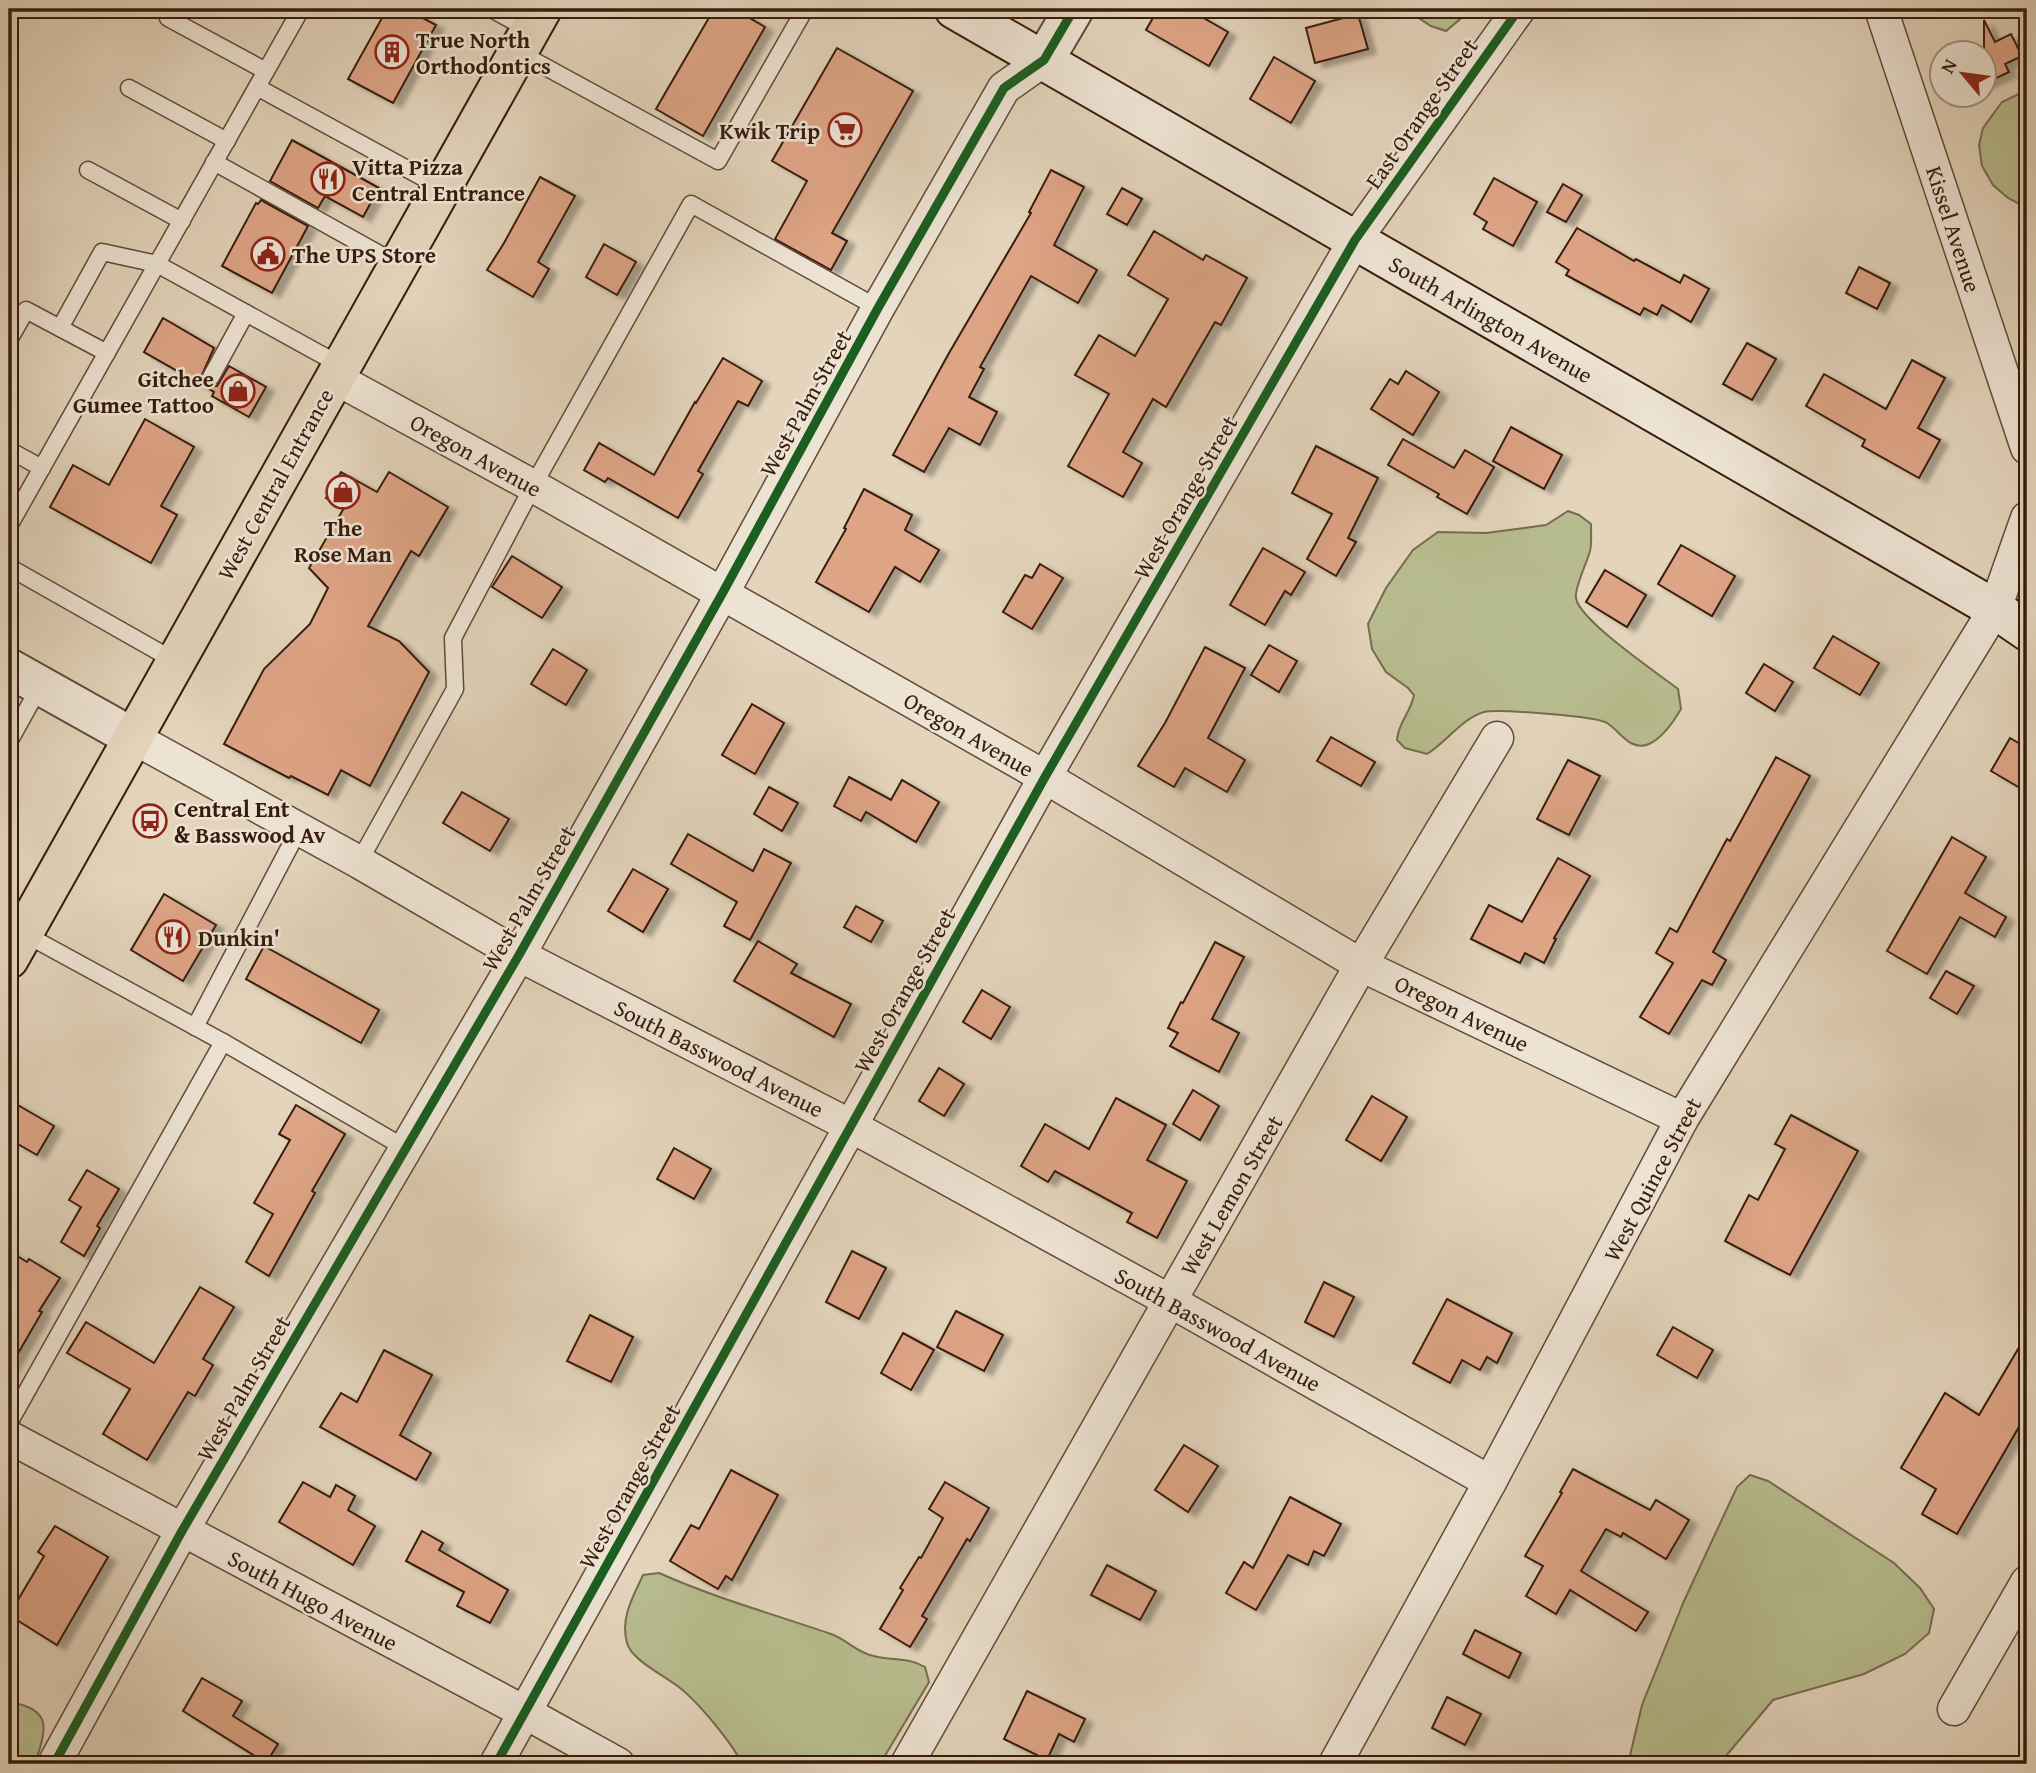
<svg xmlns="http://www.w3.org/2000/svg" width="2036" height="1773" font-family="'Gentium Book Plus',serif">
<defs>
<filter id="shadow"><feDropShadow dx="8" dy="4.5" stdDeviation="2" flood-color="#0004"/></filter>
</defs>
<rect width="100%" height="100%" fill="#e3d4bb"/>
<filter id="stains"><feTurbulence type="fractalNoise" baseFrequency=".00286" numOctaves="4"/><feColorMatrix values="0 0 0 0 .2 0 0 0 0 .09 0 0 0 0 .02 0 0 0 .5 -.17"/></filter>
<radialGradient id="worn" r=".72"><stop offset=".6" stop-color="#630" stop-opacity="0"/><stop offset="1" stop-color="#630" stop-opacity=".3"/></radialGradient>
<g fill="#b7bc8e" stroke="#776c4e" stroke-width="2">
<path d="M1416,9H1472L1446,31L1431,26L1417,17Z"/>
<path d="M2027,90V208L2008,198L1993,185L1982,166L1979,145L1983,128L2002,102Z"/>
<path d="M1568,511L1579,515L1591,524C1591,533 1592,543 1590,551C1587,563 1574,588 1576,598C1579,620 1657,673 1678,689L1681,709C1674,721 1662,738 1649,744C1630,752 1620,731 1607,723C1597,716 1497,709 1484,712C1461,719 1447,742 1427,754L1405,748L1397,740C1398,723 1411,712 1414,695L1408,688L1386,672L1372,649L1368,624L1386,588L1413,550L1438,532L1486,533L1546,525Z"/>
<path d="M1750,1475L1768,1481L1894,1563L1920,1588L1934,1609L1929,1633L1905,1654L1864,1674L1773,1700L1725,1757L1724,1764H1628L1642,1705L1684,1601L1737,1487Z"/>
<path d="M659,1573C715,1598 773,1614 831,1634C846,1639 857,1653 874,1656C892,1661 908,1657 925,1667L929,1682L880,1764H742C733,1744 698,1702 680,1688C667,1677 631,1660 627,1643C620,1618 633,1597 643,1575Z"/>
<path d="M9,1702C54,1709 46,1729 35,1764H9Z"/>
</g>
<g fill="#dda485" stroke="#371c0d" stroke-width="2" filter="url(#shadow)">
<path d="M387,9H406L436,25L393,103L348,79Z"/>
<path d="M714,9H734L765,27L703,136L656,109Z"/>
<path d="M1158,9H1188L1228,32L1209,66L1146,30Z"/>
<path d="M1358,14L1368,49L1315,63L1306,28Z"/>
<path d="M1984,20L1995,42L2011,34L2022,56L2005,64L2009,72L1984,84Z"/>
<path d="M837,48L913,91L832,233L847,241L831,270L775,239L807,181L772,161Z"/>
<path d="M1274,57L1315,81L1291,123L1250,99Z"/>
<path d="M292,140L379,188L363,217L325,196L318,208L270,181Z"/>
<path d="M1051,170L1084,187L1054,245L1097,270L1078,303L1031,276L980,367L984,369L969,397L997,412L980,445L949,428L924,472L893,455L949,353L1031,213L1029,212Z"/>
<path d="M540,177L575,196L538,262L549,269L533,297L487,270L504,243Z"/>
<path d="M1494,178L1537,202L1513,246L1483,229L1487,222L1474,214Z"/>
<path d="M1563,184L1582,195L1566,222L1547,212Z"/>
<path d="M1122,188L1142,199L1127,225L1107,214Z"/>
<path d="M261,200L308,226L272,293L222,266L256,203L258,204Z"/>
<path d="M1577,228L1634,261L1636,259L1680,283L1684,275L1709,289L1691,322L1662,305L1657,315L1644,308L1640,315L1566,275L1569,270L1556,262Z"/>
<path d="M1154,231L1203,260L1206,255L1247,278L1221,325L1215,322L1166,407L1153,399L1123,452L1142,463L1123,497L1068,466L1109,394L1075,375L1099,335L1135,356L1168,299L1128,275Z"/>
<path d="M604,244L636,262L617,295L586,277Z"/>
<path d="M1859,267L1890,283L1877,309L1846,293Z"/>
<path d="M163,318L214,348L201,377L205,386H217L229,366L266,387L249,417L212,396L214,392L144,352Z"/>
<path d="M1747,343L1776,359L1752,400L1723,384Z"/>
<path d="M723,358L762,381L748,406L738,401L698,471L703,474L678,518L608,478L605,482L584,470L599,443L654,475L695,402L696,403Z"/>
<path d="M1912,360L1945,378L1918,428L1940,440L1919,478L1862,446L1865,440L1806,406L1824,374L1886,409Z"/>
<path d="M1406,371L1439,392L1413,435L1371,409L1390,379L1398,384Z"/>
<path d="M145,419L194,447L161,506L177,515L151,563L50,507L73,465L109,485Z"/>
<path d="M1511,427L1562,455L1544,489L1493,461Z"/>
<path d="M1403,439L1454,468L1465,450L1494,467L1467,514L1437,497L1439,494L1388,465Z"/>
<path d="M1316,446L1378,478L1348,538L1356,542L1336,576L1307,559L1332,514L1292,493Z"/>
<path d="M341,472L377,492L389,472L448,507L419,556L411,551L368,626L399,641L429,672L370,786L341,770L328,795L291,776L289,778L224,744L264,669L310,624L328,588L309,568L344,508L326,498Z"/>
<path d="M864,489L912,515L905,530L939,550L920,582L895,567L869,612L816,582L846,529L844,528Z"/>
<path d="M1681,545L1735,576L1712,616L1658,584Z"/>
<path d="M1263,548L1305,572L1291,595L1285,591L1265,625L1230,605Z"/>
<path d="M512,556L562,587L542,618L492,587Z"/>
<path d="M1040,564L1063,578L1032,629L1003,612L1025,575L1032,578Z"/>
<path d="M1605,570L1646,595L1627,627L1586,602Z"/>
<path d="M1833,636L1879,663L1860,695L1814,668Z"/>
<path d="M1269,645L1297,661L1279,692L1251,675Z"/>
<path d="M1205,647L1245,668L1208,738L1245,760L1227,792L1185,768L1174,787L1138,766L1165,723Z"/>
<path d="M553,649L587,670L566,705L531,684Z"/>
<path d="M1764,664L1793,682L1775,711L1746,693Z"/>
<path d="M752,704L784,723L755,774L722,755Z"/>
<path d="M1331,737L1375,762L1361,786L1317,761Z"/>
<path d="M2010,738L2027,748V792L1991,771Z"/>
<path d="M1776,757L1810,776L1713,952L1726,960L1712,985L1702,980L1669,1034L1640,1017L1673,963L1656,953L1670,928L1677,932L1727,839L1730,841Z"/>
<path d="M1568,760L1600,776L1569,835L1537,819Z"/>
<path d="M849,777L891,800L902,780L939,802L916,842L866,812L861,821L834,806Z"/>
<path d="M769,787L798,803L782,831L754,814Z"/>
<path d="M462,792L509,819L490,851L443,823Z"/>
<path d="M688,834L753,871L764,849L791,863L750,940L724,926L737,902L671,864Z"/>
<path d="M1952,837L1986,857L1965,893L2006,917L1995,937L1960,917L1927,974L1887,951Z"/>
<path d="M1558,858L1590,876L1554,938L1556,939L1544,963L1525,953L1520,963L1471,939L1489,905L1522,922Z"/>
<path d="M633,869L668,889L643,932L608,911Z"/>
<path d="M164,894L216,925L183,981L131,950Z"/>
<path d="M856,906L883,921L871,942L844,927Z"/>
<path d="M758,941L797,964L791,973L851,1004L834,1037L734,981Z"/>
<path d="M1215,942L1244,957L1212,1019L1239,1033L1219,1072L1170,1046L1178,1033L1168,1028L1181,1002L1183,1003Z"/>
<path d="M264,946L379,1010L361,1043L246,979Z"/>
<path d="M1946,971L1974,986L1957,1014L1930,998Z"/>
<path d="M982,990L1010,1007L991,1039L963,1022Z"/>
<path d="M939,1068L964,1084L944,1116L919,1101Z"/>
<path d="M1193,1090L1219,1106L1200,1140L1173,1124Z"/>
<path d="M1372,1096L1407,1117L1381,1161L1346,1140Z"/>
<path d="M1116,1098L1166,1125L1147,1160L1187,1181L1157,1238L1127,1222L1132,1213L1055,1171L1048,1182L1021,1166L1045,1124L1089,1149Z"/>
<path d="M9,1100L54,1126L37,1155L9,1139Z"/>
<path d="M296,1105L345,1134L312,1191L315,1193L269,1276L246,1262L273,1214L254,1203L290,1140L279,1134Z"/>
<path d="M1791,1115L1858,1151L1790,1275L1725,1241L1749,1195L1758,1200L1785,1149L1775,1144Z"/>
<path d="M674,1148L711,1169L694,1199L657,1179Z"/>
<path d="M87,1170L119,1189L97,1226L100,1228L84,1256L61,1242L81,1207L69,1200Z"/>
<path d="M9,1251L27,1262L29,1259L60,1278L39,1311L42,1312L9,1369Z"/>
<path d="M852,1251L886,1268L859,1319L826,1302Z"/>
<path d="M1324,1282L1354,1297L1334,1337L1305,1322Z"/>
<path d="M200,1287L234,1307L203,1359L213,1365L195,1396L188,1392L147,1460L103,1434L130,1389L67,1353L86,1322L154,1363Z"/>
<path d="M1447,1299L1512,1333L1497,1363L1487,1357L1480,1370L1462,1360L1450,1383L1413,1363Z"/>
<path d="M956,1311L1003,1335L984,1371L937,1347Z"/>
<path d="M590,1315L633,1337L611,1382L567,1361Z"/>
<path d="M1673,1327L1713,1350L1697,1378L1657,1355Z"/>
<path d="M903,1333L934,1350L911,1390L881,1373Z"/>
<path d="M2027,1334V1413L1957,1534L1922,1514L1936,1489L1901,1468L1945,1393L1979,1415Z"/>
<path d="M384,1350L432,1375L400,1435L431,1453L416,1480L320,1427L341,1393L357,1402Z"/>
<path d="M1184,1445L1218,1466L1188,1512L1155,1490Z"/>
<path d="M1573,1469L1650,1510L1656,1500L1689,1520L1666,1559L1623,1533L1621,1537L1606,1529L1581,1571L1648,1612L1636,1631L1570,1590L1556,1614L1526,1596L1543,1566L1525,1556L1562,1493L1560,1492Z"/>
<path d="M731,1470L778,1495L732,1580L726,1576L718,1589L670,1561L691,1525L699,1529Z"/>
<path d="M303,1482L330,1497L336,1485L355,1496L348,1510L375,1526L353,1565L279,1522Z"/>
<path d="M945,1482L989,1508L970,1541L967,1539L922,1616L927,1619L910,1647L880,1629L903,1590L900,1588L919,1557L921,1558L943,1518L929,1509Z"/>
<path d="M1290,1497L1341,1524L1324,1556L1314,1551L1308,1565L1288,1555L1256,1610L1226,1593L1244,1562L1253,1568Z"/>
<path d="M55,1526L108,1557L57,1645L9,1615L44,1556L38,1552Z"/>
<path d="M422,1531L443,1543L439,1550L508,1590L490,1623L457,1606L464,1592L406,1561Z"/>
<path d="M1107,1565L1156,1591L1140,1620L1091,1595Z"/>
<path d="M1475,1630L1521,1653L1509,1678L1463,1654Z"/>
<path d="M202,1678L242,1701L233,1716L278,1744L266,1763L183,1711Z"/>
<path d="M1027,1691L1085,1719L1074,1742L1059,1734L1047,1760L1004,1739Z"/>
<path d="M1447,1697L1481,1714L1465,1745L1432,1728Z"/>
</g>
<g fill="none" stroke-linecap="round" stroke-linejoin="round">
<defs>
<g id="service">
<path d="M491,9L530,30"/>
<path d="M168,18L266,71"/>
<path d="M518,52L718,161L805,9"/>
<path d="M257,87L442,188"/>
<path d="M129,88L227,141"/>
<path d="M214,162L399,265"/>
<path d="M88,170L182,221"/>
<path d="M60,328L102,252L157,264L342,366"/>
<path d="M9,340L26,310L107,353"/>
<path d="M211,377L246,313"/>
<path d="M9,450L42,468"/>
<path d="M9,526L301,9"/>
<path d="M9,567L175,661"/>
<path d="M9,742L40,686"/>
<path d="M359,862L455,689L453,638L533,486L691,204L878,308"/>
<path d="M23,933L223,1042L405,1148"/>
<path d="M195,1027L299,829"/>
<path d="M9,1423L223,1042"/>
</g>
<g id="minor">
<path d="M1881,9L2027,448"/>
<path d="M335,378L533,486L1045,777L1361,965L1682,1119"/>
<path d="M132,737L359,862L519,955L851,1126L1170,1301L1490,1482"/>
<path d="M9,1437L526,1713L618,1764"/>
<path d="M1954,1709L2027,1582"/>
<path d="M54,1764L182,1531L519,955L722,594L878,308L1004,88L1044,60"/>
<path d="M496,1764L1045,777L1355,240L1519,9"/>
<path d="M907,1764L1361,965L1497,738"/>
<path d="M1335,1764L1490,1482L1682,1119L1995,609L2027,518"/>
</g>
<g id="tertiary">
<path d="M1044,60L1074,9"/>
<path d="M9,668L132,737"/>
</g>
<path id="secondary" d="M954,9L1995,609L2027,631"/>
<path id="trunk" d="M9,959L542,9"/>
</defs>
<use href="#service" stroke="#624a38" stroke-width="19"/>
<use href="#minor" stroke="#624a38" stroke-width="35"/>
<use href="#tertiary" stroke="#624a38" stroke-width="42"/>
<use href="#secondary" stroke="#371c0d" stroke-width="42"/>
<use href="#trunk" stroke="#371c0d" stroke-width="42"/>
<use href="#service" stroke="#ede3d3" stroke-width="16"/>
<use href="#minor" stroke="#ede3d3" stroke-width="32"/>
<use href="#tertiary" stroke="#ede3d3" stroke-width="38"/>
<use href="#secondary" stroke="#ede3d3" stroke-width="38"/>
<use href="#trunk" stroke="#e3d4bb" stroke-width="38"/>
<defs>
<g id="cycleway">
<path d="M54,1764L182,1531L519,955L722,594L878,308L1004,88L1044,60L1074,9"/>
<path d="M496,1764L1045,777L1355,240L1519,9"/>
</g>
</defs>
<use href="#cycleway" stroke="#ede3d3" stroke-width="13"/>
<use href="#cycleway" stroke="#1b5e20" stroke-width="9"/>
</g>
<defs>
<symbol id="building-ring" viewBox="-11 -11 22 22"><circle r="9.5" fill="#ede3d3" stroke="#8f2418" stroke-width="1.5"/><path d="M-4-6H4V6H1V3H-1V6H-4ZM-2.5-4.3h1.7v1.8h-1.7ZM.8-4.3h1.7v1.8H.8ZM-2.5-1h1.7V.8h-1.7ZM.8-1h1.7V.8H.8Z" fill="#8f2418"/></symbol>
<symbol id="supermarket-ring" viewBox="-11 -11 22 22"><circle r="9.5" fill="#ede3d3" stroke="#8f2418" stroke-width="1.5"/><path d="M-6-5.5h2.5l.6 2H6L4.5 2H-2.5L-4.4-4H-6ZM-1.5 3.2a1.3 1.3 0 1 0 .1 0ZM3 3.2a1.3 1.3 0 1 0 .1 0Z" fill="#8f2418"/></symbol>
<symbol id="restaurant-ring" viewBox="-11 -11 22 22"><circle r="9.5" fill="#ede3d3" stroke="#8f2418" stroke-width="1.5"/><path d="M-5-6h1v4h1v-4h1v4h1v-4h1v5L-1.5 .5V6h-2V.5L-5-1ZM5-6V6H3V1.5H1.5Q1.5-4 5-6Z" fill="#8f2418"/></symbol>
<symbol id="civic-ring" viewBox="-11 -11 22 22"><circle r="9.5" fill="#ede3d3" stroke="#8f2418" stroke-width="1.5"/><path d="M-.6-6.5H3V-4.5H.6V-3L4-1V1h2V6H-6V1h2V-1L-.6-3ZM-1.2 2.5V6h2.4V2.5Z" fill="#8f2418"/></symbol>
<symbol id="shop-ring" viewBox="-11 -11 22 22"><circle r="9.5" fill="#ede3d3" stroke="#8f2418" stroke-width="1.5"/><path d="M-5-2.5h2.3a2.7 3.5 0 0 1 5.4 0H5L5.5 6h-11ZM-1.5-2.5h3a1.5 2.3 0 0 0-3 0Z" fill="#8f2418"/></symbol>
<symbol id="bus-ring" viewBox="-11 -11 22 22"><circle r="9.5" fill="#ede3d3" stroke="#8f2418" stroke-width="1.5"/><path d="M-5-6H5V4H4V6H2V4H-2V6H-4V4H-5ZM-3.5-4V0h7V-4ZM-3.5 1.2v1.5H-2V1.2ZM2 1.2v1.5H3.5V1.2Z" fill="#8f2418"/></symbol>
</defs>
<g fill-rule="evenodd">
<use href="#building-ring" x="373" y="33" width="38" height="38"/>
<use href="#supermarket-ring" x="826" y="111" width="38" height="38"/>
<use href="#restaurant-ring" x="309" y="160" width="38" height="38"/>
<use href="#civic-ring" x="249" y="235" width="38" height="38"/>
<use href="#shop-ring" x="219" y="372" width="38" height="38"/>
<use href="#shop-ring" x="324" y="473" width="38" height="38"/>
<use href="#bus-ring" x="131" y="802" width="38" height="38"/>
<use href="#restaurant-ring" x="154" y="918" width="38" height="38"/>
</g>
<g text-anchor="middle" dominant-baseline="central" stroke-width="5" stroke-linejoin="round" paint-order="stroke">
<g font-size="23" font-weight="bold" fill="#371c0d" stroke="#ede3d3" text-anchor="start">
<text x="416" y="39">True North<tspan x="416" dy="26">Orthodontics</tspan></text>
<text x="820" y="130" text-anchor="end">Kwik Trip</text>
<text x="352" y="166">Vitta Pizza<tspan x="352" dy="26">Central Entrance</tspan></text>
<text x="292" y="254">The UPS Store</text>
<text x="214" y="378" text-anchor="end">Gitchee<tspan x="214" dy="26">Gumee Tattoo</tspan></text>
<text x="343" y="527" text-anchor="middle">The<tspan x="343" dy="26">Rose Man</tspan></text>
<text x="174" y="808">Central Ent<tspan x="174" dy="26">&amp; Basswood Av</tspan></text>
<text x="198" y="937">Dunkin'</text>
</g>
<g font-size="23" fill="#371c0d" stroke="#ede3d3">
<text transform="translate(1421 113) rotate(-55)">East Orange Street</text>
<text transform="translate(1954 229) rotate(72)">Kissel Avenue</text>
<text transform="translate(1491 319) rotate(30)">South Arlington Avenue</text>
<text transform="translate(805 403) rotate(-61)">West Palm Street</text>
<text transform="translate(476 455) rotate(29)">Oregon Avenue</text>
<text transform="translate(275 484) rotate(-61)">West Central Entrance</text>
<text transform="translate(1185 497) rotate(-60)">West Orange Street</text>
<text transform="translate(969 734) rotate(30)">Oregon Avenue</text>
<text transform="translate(528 898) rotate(-60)">West Palm Street</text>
<text transform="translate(904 990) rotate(-61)">West Orange Street</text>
<text transform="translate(1462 1013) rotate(26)">Oregon Avenue</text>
<text transform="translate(719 1058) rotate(27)">South Basswood Avenue</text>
<text transform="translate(1652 1179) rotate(-62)">West Quince Street</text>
<text transform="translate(1231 1195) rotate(-60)">West Lemon Street</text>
<text transform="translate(1218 1329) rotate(29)">South Basswood Avenue</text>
<text transform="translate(243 1388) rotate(-60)">West Palm Street</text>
<text transform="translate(629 1486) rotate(-61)">West Orange Street</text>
<text transform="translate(313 1600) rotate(28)">South Hugo Avenue</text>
</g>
</g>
<rect width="2036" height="1773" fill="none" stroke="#e3d4bb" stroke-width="35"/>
<rect x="10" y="10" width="2015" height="1752" fill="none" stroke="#371c0d" stroke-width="3.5"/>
<rect x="18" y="18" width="2001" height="1738" fill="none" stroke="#371c0d" stroke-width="2"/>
<g transform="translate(1963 74) rotate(299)"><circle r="33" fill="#ede3d3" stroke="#a49384" stroke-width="2"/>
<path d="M0-5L12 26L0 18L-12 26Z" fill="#8f2418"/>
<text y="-10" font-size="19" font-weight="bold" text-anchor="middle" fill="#371c0d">N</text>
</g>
<rect width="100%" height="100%" filter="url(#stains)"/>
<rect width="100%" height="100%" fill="url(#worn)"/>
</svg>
